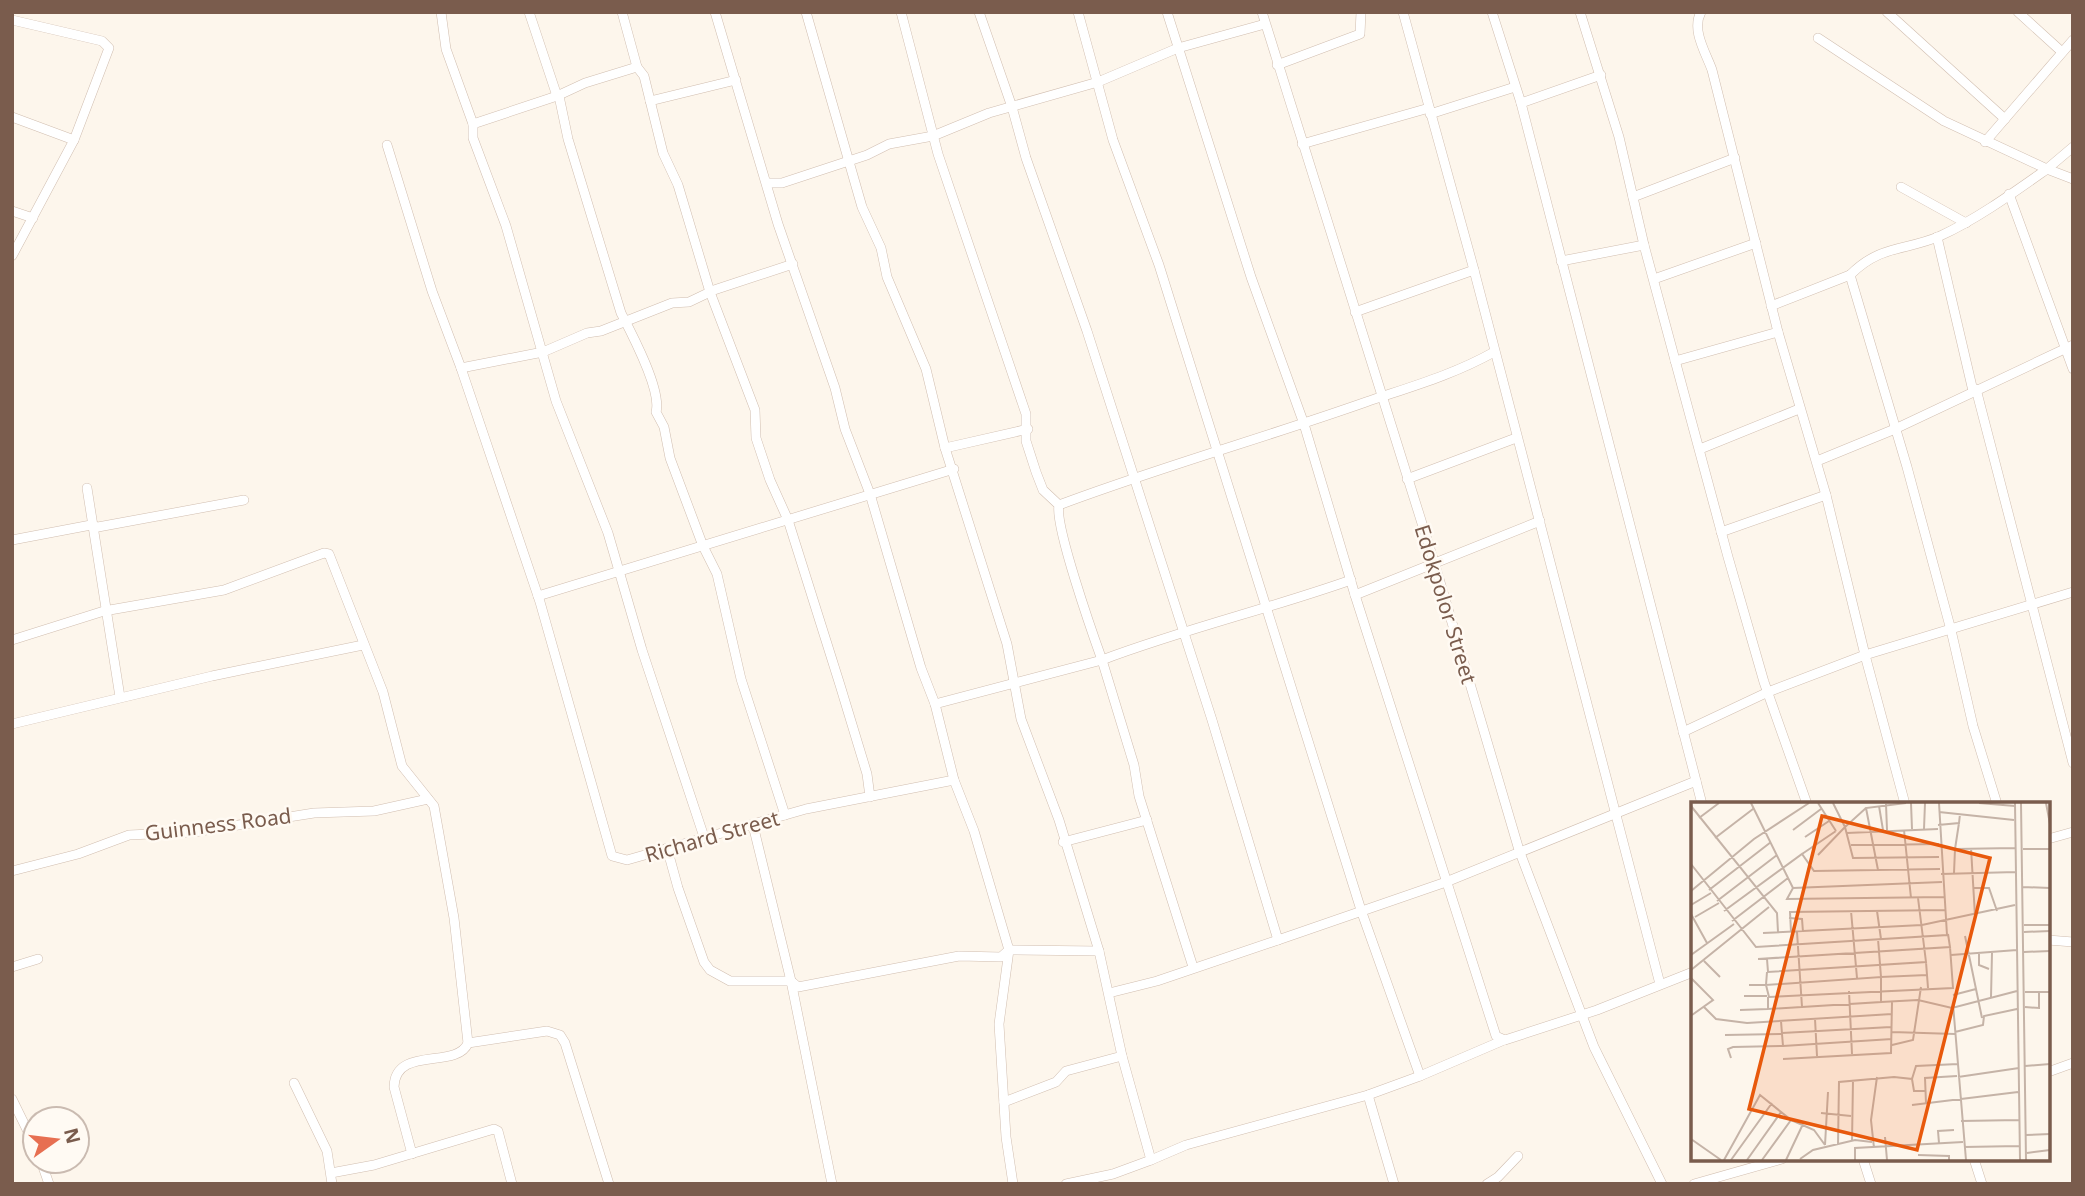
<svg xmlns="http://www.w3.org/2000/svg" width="2085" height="1196" font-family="'Noto Sans',sans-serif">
<rect width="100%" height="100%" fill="#fdf6ec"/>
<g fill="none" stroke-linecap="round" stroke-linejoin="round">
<defs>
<g id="minor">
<path d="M441,12L446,49L473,124L557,96"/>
<path d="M529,12L557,96L585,83L637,67"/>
<path d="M622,12L637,67L644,76L663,153L678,185L710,292L755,410L756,438L770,480L788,520L840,685L867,774L870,797"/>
<path d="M715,12L778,224L835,388L845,429L870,494L921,668L935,704L1102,660C1093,635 1054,524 1059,505L1043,490L1036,472L1026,441V414L938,154L901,12"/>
<path d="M806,12L862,207L881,248L887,277L926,369L945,448L1007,644L1021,719L1059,820L1099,951L1122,1056L1151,1160L1186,1145L1368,1095L1420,1076"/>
<path d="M979,12L1012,107"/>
<path d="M1078,12L1113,140L1159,265L1361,910L1420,1076L1504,1040"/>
<path d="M1167,12L1251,277L1304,424L1355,595L1496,1036L1505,1040L1597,1010L1693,972"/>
<path d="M1262,12L1435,565L1519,850L1594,1047L1662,1184"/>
<path d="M1403,12L1474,270L1660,984"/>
<path d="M1492,12L1521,103L1702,804"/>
<path d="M1580,12L1619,137L1644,245L1728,557L1764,682L1807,804"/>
<path d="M1701,12C1691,30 1706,53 1712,70L1778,332L1826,495L1865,655L1905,804"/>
<path d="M1887,12L2005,119"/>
<path d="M2018,12L2062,52"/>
<path d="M12,20L102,41L109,48L74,140L12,256"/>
<path d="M1818,38L1944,121L2047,169L2073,147"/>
<path d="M1277,65L1360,34L1361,12"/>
<path d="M559,96L568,139L621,313C632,334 662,391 656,412L664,427L670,458L703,546L717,574L741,679L785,815"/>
<path d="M650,101L736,80"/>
<path d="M1521,103L1601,75"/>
<path d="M1012,107L1026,158L1087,331L1212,720L1278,940L1446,882L1696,781"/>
<path d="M1430,114L1515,87"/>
<path d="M12,117L74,140"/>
<path d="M473,124V138L506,226L556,401L608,533L642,650L704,837"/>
<path d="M1985,142L2073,40"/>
<path d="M1302,144L1429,108"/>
<path d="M387,145L432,291L461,368L540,602L612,856L627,860L806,809L954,780"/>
<path d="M767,183H782L867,155L889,144L933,136L989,113L1098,82L1178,48L1265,24"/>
<path d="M1901,187L1966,223"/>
<path d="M2009,194L2073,369"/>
<path d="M1633,197L1735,158"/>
<path d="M12,211L33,218"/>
<path d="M1937,237L1973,391"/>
<path d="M1561,261L1644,245"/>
<path d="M1654,279L1756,243"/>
<path d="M711,291L793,264"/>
<path d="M1771,306L1850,275"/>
<path d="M1355,312L1474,270"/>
<path d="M1675,361L1778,332"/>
<path d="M461,368L543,352L587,333L601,331L672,303L689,302L710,292"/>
<path d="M1976,389L2073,763"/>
<path d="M945,448L1028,429"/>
<path d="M1700,449L1799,409"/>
<path d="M1817,461L1895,429L2073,345"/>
<path d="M1407,479L1516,438"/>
<path d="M87,488L120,697"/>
<path d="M1059,505C1160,467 1264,438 1366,402C1410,387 1453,375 1494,352"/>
<path d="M1721,532L1826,495"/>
<path d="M12,540L91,525L98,527L244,500"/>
<path d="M1355,595L1540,521"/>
<path d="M538,596L954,469"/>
<path d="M12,640L104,611L224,590L324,553L329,554L383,692L402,766L434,806L454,918L468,1043C457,1070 395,1045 394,1087L412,1154"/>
<path d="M935,704L954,780L974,831L1009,950L999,1024L1006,1137L1013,1184"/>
<path d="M12,724L212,676L363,645"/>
<path d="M1683,732L1768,692L1865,655L2073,592"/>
<path d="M1997,804L1973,726L1951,630L1907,467L1850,275C1881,244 1906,251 1940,236C1977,219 2013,193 2047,169L2073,179"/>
<path d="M753,825L791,981L832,1184"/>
<path d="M2048,839L2073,832"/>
<path d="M1063,842L1147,820"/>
<path d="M667,848L678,888L704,962L710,970L730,981H791L798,987L959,956L1001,957L1009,950L1099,951"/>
<path d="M12,871L78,854L129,835L194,832L314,813L374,811L428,799"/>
<path d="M2048,940L2073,942"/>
<path d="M12,967L38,959"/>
<path d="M1193,967L1139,796L1134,765L1102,660C1184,629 1269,609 1351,580"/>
<path d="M1109,993L1157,981L1278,940"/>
<path d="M468,1043L547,1031L560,1035L565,1043L609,1184"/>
<path d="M2048,1072L2073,1063"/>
<path d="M294,1083L327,1151L332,1184"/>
<path d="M1368,1095L1394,1184"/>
<path d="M12,1099L35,1146"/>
<path d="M1004,1102L1056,1082L1066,1071L1122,1056"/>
<path d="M1863,1159L1871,1184"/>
<path d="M1974,1159L1982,1184"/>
<path d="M41,1161L49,1184"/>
<path d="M331,1173L374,1165L494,1129L498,1131L512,1184"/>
<path d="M1066,1184L1113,1174L1151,1160"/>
<path d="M1487,1184L1498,1177L1518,1156"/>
<path d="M1694,1184L1782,1159"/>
</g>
</defs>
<use href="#minor" stroke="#d1beb0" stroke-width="10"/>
<use href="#minor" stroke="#fff" stroke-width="9"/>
</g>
<g text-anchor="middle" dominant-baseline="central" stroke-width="5" stroke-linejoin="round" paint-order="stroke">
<g font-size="21" fill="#7a5c4d" stroke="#fffaf3">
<text transform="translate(1446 604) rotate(73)">Edokpolor Street</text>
<text transform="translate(218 824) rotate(-7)">Guinness Road</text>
<text transform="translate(712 836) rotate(-16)">Richard Street</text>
</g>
</g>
<g transform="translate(1691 802)">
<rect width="359" height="359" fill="#fdf6ec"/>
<path fill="none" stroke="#c5b3a7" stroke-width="2" d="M60,1L102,86L96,97L253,95M127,1L145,29M220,1L221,27M288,1L324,4M324,1L329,358M330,1L335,358M355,1L359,22M195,2L196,28M0,4L86,111L87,130M188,4L192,28M175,6L154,25L162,56L248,55M248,10L323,18M8,16L28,1M268,21L264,47L324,46M247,23L268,21L269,12M233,27L234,1M102,28L130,7M213,28L220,96M156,31L247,27M114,35L138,19M24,36L62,7M160,43H182M182,43L248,42M280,46L284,114M332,47H359M111,52L145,29M127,53L154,25L142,1M0,62L65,145L256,133L248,1M187,68L175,6L215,1M263,71L264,47M250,72L325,70M332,85L359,86M102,86L251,80M282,86H298L306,109M18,88L80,40M0,89L63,37L118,1M26,99L86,53M0,103L20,91M33,109L111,52L123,69L249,67M160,109L166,176M186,109L190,137M0,112L16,141M4,115L28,101M98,116L111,117L112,130M41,119L97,76M333,123H359M100,130L99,110L255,108M106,130L111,205M333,130L359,129M72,131L231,123L324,103M274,134L291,216M187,137L190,175L236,173M333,150L359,149M288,151V163L298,167M0,153L43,122M260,153L326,148M67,157L259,145L257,132M76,157L77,170L235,160L227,96M13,159L29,175M235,160L237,186M0,168L78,105M76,170L75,183L190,175V200L77,207V195M0,176L22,198L1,213M58,183H75L78,195L262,186L259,145M158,189L161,252M334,190H359M262,193L285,187M53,194H76M300,195L301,151M190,200L227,198L261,206L326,189M262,202L275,358M13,205L25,217L56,221L201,212M334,205L348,206V190M49,208L77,207M124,217L126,254M201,230L264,232M264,230L292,223L293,214L326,207M91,231L200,225M34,233L91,232L90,219M201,243L222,238L230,185M92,244L201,237M40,256L37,247L42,245L92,244L91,232M92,257L200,251L201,200M334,264L359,262M267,275L328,266M221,277L225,264L267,262M235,301L234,276L266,274M221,303L327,290M130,311L160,314M100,318L123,328L134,343M270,319L328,318M335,333L359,332M194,335L196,358M0,337L30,358M161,340L162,278M248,341L247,329L263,328M134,343L137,290M147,343L148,280L203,275L221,277L223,289H235M273,345L328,344M183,346L180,318L186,275M336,351L359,348M227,353L258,354V358M109,357L122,348L164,338L181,340M33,358L69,293L100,318L71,358M40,358L81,301M56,358L90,310M95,358L112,322M164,358V346L272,340"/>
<path fill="#e8590c" fill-opacity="0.15" stroke="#e8590c" stroke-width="3.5" d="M131,14L299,56L226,348L58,307Z"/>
<rect width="359" height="359" fill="none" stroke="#7a5c4d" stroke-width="3.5"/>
</g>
<rect width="2085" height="1196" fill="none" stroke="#7a5c4d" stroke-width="28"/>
<g transform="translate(56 1140) rotate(76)"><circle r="33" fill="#fffaf3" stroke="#cabbb1" stroke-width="2"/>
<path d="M0-5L12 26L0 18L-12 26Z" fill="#e76f51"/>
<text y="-10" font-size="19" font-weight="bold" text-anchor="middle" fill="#7a5c4d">N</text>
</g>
</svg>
